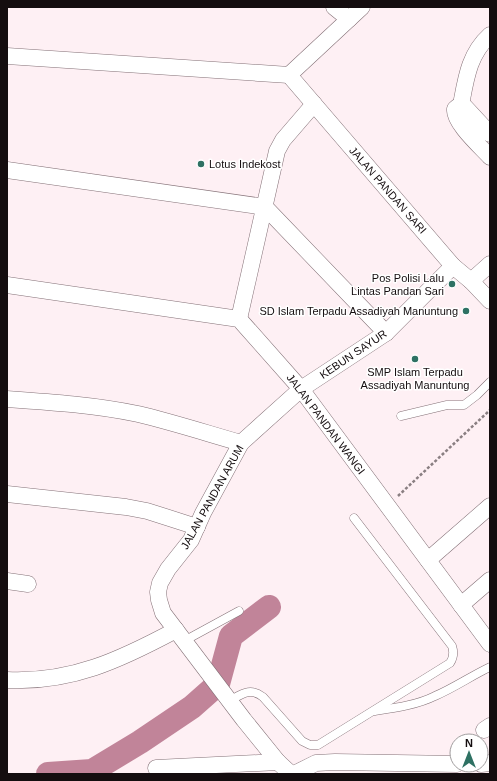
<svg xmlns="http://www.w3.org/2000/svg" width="497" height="781" font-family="Arial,sans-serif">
<rect width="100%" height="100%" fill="#fef0f4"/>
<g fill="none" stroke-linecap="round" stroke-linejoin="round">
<path stroke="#c18499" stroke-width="24" d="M48,774L92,771L140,742L192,707L218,684L231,636L269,607"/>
<defs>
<g id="lane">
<path d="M401,416L447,405H464L477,395L490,382"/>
<path d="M184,641L239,611"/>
<path d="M229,701C242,694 250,687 263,697L302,741L310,745H318L450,663C454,657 454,652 452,646L354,518"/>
<path d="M375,711C395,708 417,705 435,696C454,688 471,676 490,667"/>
</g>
<g id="street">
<path d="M334,7L349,19"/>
<path d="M7,56L289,75"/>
<path d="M289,75L453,266L471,281L490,301"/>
<path d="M289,75L362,7"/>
<path d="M461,105C466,78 469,54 490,35"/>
<path d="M490,134L465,107C461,104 459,105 455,109C453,122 481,147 490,157"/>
<path d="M7,170L265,207L386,333"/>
<path d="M471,281L490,264"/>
<path d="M7,285L239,319L301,389L490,644"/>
<path d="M239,319L277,151L283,140L314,104"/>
<path d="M7,399C50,402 95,405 138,414C172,422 206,433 241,443"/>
<path d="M7,494L126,507L147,511L197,527"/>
<path d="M428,560L490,506"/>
<path d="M7,581L28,584"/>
<path d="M461,605L490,580"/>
<path d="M7,680C71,683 120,660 176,630"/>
<path d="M484,730L490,726"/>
<path d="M481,764L490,763"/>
<path d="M156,768L278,762"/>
<path d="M291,774L278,762L244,720L163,613L159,600L158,592L160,583L168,569L191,540L203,513L241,443L301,389L386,333L453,266"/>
<path d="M294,774L316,763L335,762L457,764"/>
</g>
</defs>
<use href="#lane" stroke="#847177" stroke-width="9"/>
<use href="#street" stroke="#847177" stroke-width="17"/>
<path stroke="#8a7f82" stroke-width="2.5" stroke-dasharray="3 2" stroke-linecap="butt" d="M398,496L490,410"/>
<use href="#lane" stroke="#fff" stroke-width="8"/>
<use href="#street" stroke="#fff" stroke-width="16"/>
</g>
<g fill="#2e7163" stroke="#fff" stroke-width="1.5">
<circle cx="201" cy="164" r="4"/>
<circle cx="452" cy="284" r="4"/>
<circle cx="466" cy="311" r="4"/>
<circle cx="415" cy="359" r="4"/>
</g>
<g text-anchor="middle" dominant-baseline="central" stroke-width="3" stroke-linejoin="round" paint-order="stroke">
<g font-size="11" fill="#140d0f" stroke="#fff" text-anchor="end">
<text x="209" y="164" text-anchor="start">Lotus Indekost</text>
<text x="444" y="278">Pos Polisi Lalu<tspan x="444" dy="13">Lintas Pandan Sari</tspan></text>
<text x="458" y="311">SD Islam Terpadu Assadiyah Manuntung</text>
<text x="415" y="372" text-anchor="middle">SMP Islam Terpadu<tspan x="415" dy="13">Assadiyah Manuntung</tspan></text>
</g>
<g font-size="11" fill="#140d0f" stroke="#fff">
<text transform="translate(388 190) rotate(49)">JALAN PANDAN SARI</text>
<text transform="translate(353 354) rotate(-34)">KEBUN SAYUR</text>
<text transform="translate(326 424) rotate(53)">JALAN PANDAN WANGI</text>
<text transform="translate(212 497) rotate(-61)">JALAN PANDAN ARUM</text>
</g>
</g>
<rect width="497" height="781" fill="none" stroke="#140d0f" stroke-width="16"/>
<g transform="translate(469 753)"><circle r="19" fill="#ffffff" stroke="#a19e9f"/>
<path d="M0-3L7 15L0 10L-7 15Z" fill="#2e7163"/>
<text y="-6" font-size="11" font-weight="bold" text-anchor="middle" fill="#140d0f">N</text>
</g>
</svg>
